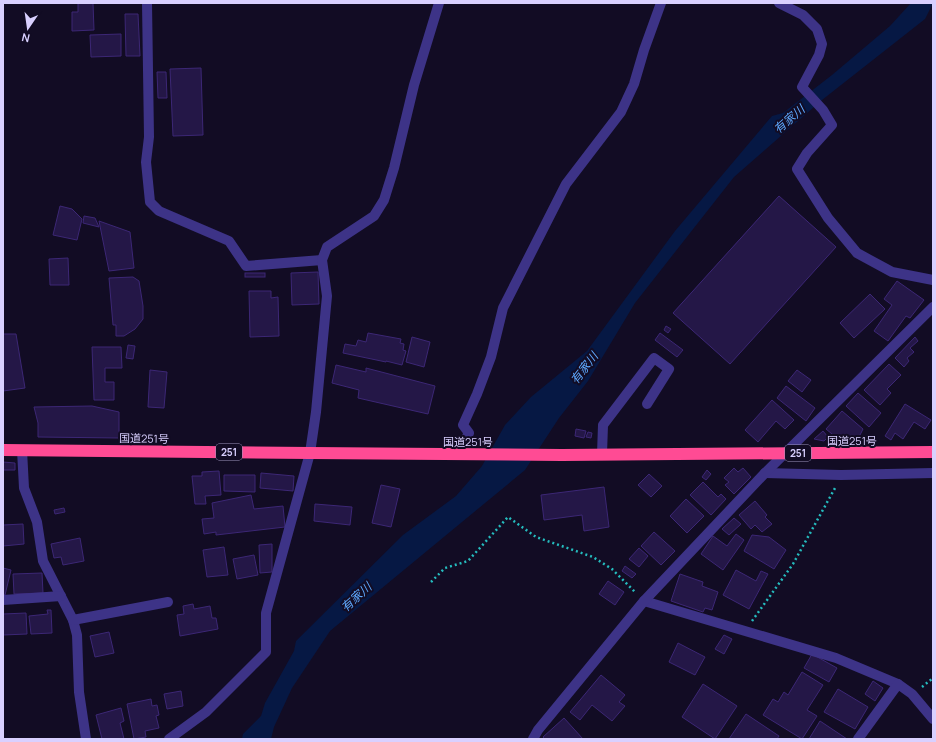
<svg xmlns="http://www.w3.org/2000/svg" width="936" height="742" font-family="Manrope,'Noto Sans JP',sans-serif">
<rect width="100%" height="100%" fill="#120c24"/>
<path fill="#061844" d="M911,3H933L925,19L822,100L734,177L635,303L588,381L559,418L525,470L330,631L292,688L274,727L271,739H242L243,734L261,716L265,703L294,651L296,641L403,535L456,496L482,466L505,425L531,397L587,351L675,231L772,116L783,113L832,75L890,26Z"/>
<g fill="#241747" stroke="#3c2775">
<path d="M78,3H93L94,30L72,31V12H78Z"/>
<path d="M125,14H138L140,56H126Z"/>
<path d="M121,34V56L91,57L90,35Z"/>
<path d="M201,68L203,135L173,136L170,69Z"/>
<path d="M157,72H166L167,98H158Z"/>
<path d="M779,196L836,247L730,364L673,313Z"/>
<path d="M60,206L72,209L82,219L77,240L53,235Z"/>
<path d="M84,216L95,218L99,227L83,223Z"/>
<path d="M99,221L130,232L134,268L109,271Z"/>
<path d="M68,258L69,285H50L49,259Z"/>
<path d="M318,272L319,304L292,305L291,273Z"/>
<rect x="245" y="273" width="20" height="4"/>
<path d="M133,277L139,281L143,306V319L135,329L124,336H116V325H113L109,278Z"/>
<path d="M897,281L924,300L910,318L906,316L888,341L874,331L892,305L884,299Z"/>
<path d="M249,291H271V298L278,297L279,336L250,337Z"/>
<path d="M870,294L885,309L854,338L840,323Z"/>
<path d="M666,326L671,329L668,333L664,330Z"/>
<path d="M368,333L401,339L400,343L404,344L403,350L406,351L402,365L386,361V362L343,353L345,344L356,346L358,340L366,342Z"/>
<path d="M660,333L683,350L677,357L655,340Z"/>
<path d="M3,334H16L25,388L3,391Z"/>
<path d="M412,337L430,342L424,367L406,362Z"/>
<path d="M915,337L918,341L910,348L914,352L907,358L909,361L904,367L895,358Z"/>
<path d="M128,345L135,346L133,359L126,358Z"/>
<path d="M92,347H121L122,368H105V382H114V400H94Z"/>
<path d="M889,364L901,375L887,389L891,393L880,405L864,390Z"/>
<path d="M336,365L366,372V368L435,386L428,414L358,398L359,390L332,383Z"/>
<path d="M150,370L167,372L164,408L148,407Z"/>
<path d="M797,370L811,380L802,392L788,381Z"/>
<path d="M786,386L815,408L806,421L777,398Z"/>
<path d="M858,393L881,413L869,427L846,406Z"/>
<path d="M772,400L794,420L785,429L776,421L758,442L745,430Z"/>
<path d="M905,404L931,420L925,429L914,422L903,439L895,433L891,440L885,436Z"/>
<path d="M92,406L119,412V438L38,437V423L34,407Z"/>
<path d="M842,411L863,429L858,439H838L826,429Z"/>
<path d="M576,429L586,431L584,438L575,436Z"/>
<path d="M823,431L828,437L824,441L814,439Z"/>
<path d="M588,432L592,433L591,438L586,437Z"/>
<path d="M3,462L15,463V470H3Z"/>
<path d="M734,468L738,472L743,468L751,477L734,494L725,485L729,482L724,478Z"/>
<path d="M707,470L711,474L706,480L702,477Z"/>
<path d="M219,471L221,495L205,496L206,504H195L192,476H202V472Z"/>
<path d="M261,473L294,476L293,491L260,488Z"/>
<path d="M649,474L662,486L651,497L638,485Z"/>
<path d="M224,475H255V492L224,491Z"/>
<path d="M703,482L718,497L721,494L726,499L711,515L690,495Z"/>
<path d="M381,485L400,489L391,527L372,523Z"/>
<path d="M604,487L609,527L584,531L582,515L544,520L541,495Z"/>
<path d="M251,495L254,509L283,506L285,527L216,535V532L204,534L202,519L214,518L212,503Z"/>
<path d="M686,499L704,516L687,533L670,516Z"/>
<path d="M755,501L767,515L765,517L772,524L762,532L755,525L751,529L739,515Z"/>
<path d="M315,504L352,507L350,525L314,521Z"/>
<path d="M64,508L65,512L55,514L54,510Z"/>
<path d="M734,518L741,524L729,535L722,529Z"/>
<path d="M23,524L24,544L3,546V525Z"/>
<path d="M654,532L675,551L661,565L641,546Z"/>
<path d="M736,534L744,540L723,570L701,554L713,536L727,546Z"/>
<path d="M752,535L769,537L786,550L774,569L744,551Z"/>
<path d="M80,538L84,561L63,565L61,557L54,558L51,544Z"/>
<path d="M272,544V572L260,573L259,545Z"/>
<path d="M224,547L228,575L207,577L203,550Z"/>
<path d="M639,548L648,556L639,567L629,559Z"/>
<path d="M254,555L258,575L237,579L233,559Z"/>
<path d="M625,566L636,574L632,578L622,571Z"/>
<path d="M3,568L11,570L5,595L3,594Z"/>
<path d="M736,570L756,581L761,571L768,574L749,609L723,595Z"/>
<path d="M42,573L43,593L14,594L13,574Z"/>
<path d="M680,574L703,582L702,586L718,592L712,610L705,608L703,612L671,601Z"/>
<path d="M608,581L624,592L615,605L599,594Z"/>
<path d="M193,604L194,609L210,606L212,618H216L218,629L180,636L177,615L184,614L183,606Z"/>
<path d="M47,610H51L52,633L31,634L29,616L48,614Z"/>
<path d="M26,613L27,634L3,635V614Z"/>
<path d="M109,632L114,653L95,657L90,636Z"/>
<path d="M724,635L732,639L724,654L715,649Z"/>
<path d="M678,643L705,657L695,675L669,662Z"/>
<path d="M812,654L837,668L829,682L804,668Z"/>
<path d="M802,672L823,685L807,710L817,716L802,739L763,715L773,699L778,702L784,692L788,695Z"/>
<path d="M601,675L625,695L619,702L625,706L612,721L592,705L580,720L570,712Z"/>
<path d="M873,681L883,688L875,701L865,694Z"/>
<path d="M703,684L737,706L715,739L682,717Z"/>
<path d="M838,689L868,707L855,729L824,712Z"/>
<path d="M181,691L183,706L167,709L164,694Z"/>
<path d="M151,699L152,706L157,705L159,715L156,716L159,728L145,731L146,737L134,739L127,704Z"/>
<path d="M121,708L124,721L120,723L124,739H102L96,715Z"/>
<path d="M746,714L779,736L777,739H729Z"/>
<path d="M564,718L583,739H545L543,737Z"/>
<path d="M820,721L847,739H809Z"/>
</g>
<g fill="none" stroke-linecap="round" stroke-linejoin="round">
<g stroke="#25bcbe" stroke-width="2.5" stroke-dasharray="2 3" stroke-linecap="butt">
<path d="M431,582L445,568L468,561L508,517L536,537L593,557L612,569L635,592"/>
<path d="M752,621L793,564L835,488"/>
<path d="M922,687L933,678"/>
</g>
<g stroke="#3d3387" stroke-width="10">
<path d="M147,3L149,137L146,162L150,202L159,211L229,241L246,266L322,260"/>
<path d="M779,3L803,15L817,29L822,44L819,55L802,87L823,110L832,125L807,153L797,169L828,218L857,253L892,272L933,280"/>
<path d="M465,440L469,433L463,425L477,394L491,357L503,308L566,184L621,112L634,84L644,50L661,3"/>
<path d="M22,450L24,488L37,522L43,561L73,620L77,635L79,692L86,739"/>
<path d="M602,454L603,425L654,358L669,369L647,404"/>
<path d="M765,473L841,475L933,473"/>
<path d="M3,600L61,596"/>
<path d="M644,601L836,658L898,684L912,694L933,719"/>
<path d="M73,620L168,602"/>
<path d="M169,739L206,712L266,652V613L310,453L316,412L327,296L322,260L327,247L374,216L384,200L394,168L414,85L439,3"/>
<path d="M533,739L538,730L644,601L765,473L933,307"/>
<path d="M858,739L898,684"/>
</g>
<path stroke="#ff4b94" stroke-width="12" d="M3,450L310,453L562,455L933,452"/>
</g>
<g text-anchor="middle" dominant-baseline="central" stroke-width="4" stroke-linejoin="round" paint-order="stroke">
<g fill="#120c24" stroke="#9d95bd" stroke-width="1">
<rect x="216" y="444" width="26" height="16" rx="3"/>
<rect x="785" y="445" width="26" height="16" rx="3"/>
</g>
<g font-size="10" font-weight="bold" fill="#d9d0ff">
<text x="229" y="452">251</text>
<text x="798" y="453">251</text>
</g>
<g font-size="11" fill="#d9d0ff" stroke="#120c24">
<text transform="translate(144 438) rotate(1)">国道251号</text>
<text x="852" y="440">国道251号</text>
<text x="468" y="441">国道251号</text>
</g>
<g font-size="12" font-style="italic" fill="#5ea9ff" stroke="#120c24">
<text transform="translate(789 119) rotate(-41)">有家川</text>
<text transform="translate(584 368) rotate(-52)">有家川</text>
<text transform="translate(356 597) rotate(-42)">有家川</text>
</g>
</g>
<rect width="936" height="742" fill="none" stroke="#d9d0ff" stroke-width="8"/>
<g transform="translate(28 28) rotate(193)" stroke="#120c24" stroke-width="3" paint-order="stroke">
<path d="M0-3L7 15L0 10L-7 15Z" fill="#d9d0ff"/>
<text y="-6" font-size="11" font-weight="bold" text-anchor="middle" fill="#d9d0ff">N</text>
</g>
</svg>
